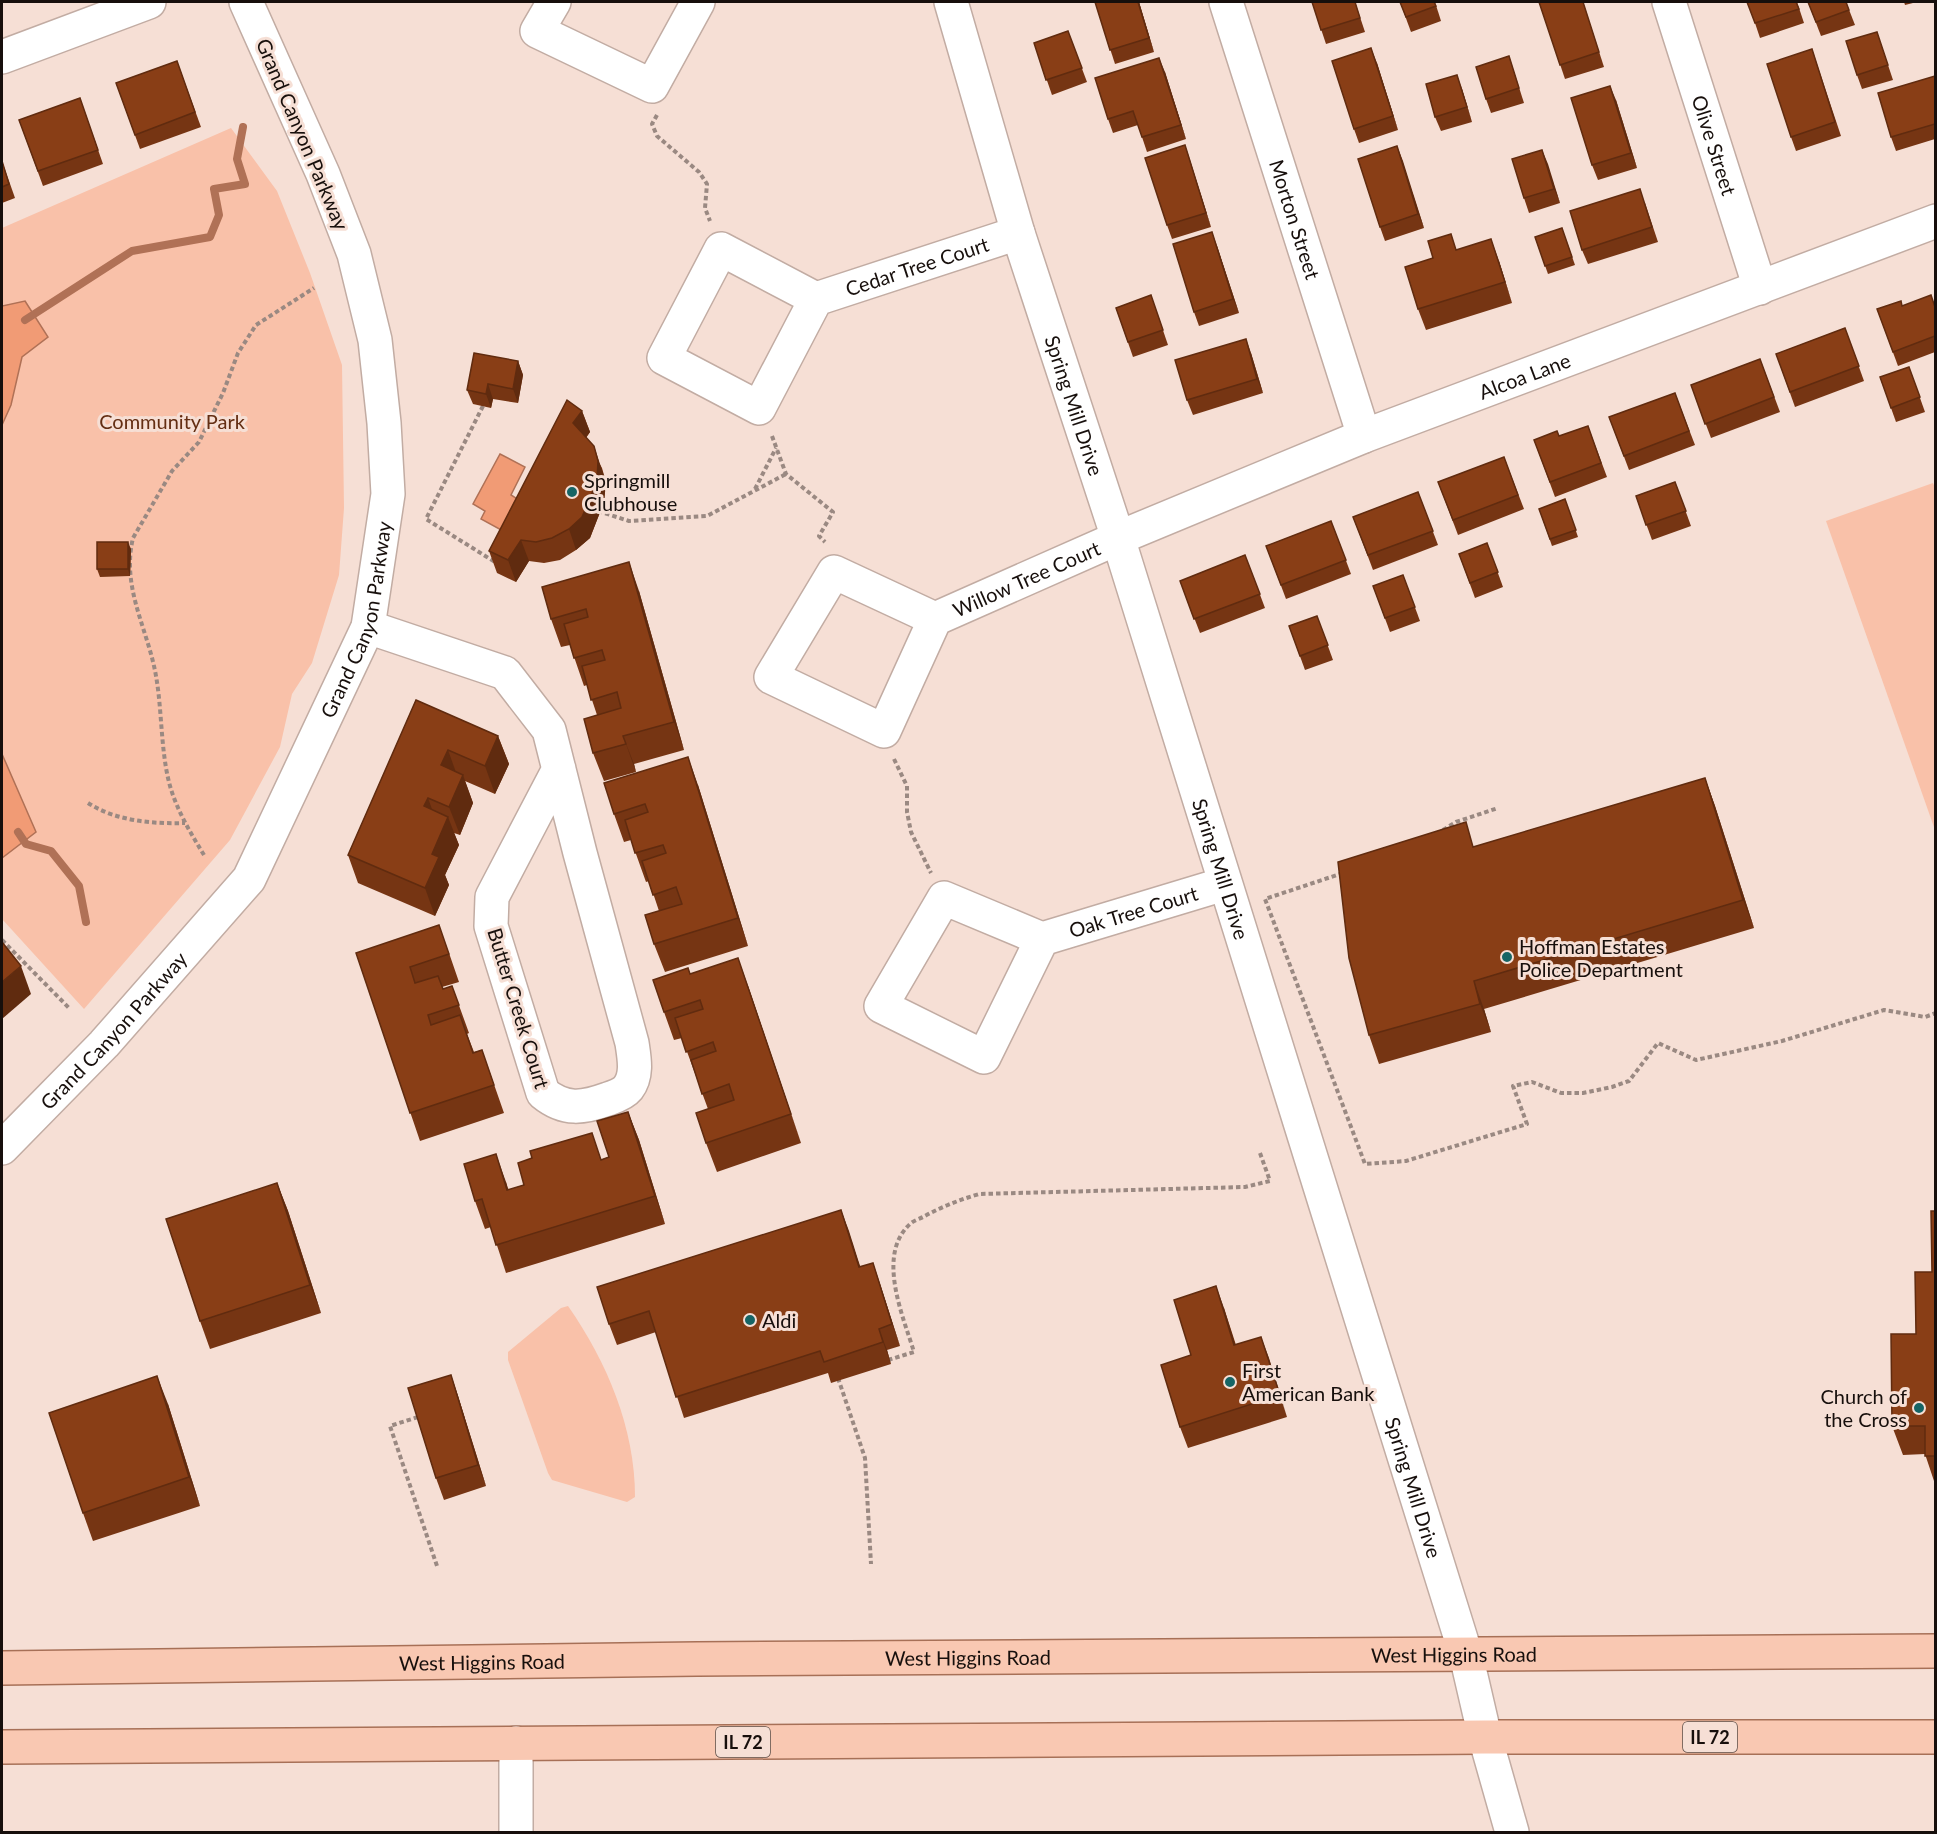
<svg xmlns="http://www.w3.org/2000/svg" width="1937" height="1834" font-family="Lato,sans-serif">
<rect width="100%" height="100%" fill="#f6dfd5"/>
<g fill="#f9c1a9">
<path d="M231,128L277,191L310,273L342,365L344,508L339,575L312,663L292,694L280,747L230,840L84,1009L2,919V228Z"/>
<path d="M1933,483L1936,490L1935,830L1826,521Z"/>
<path d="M568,1306C607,1362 635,1428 635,1497L627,1502L552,1480L548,1473L508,1360V1352L561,1308Z"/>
</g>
<g fill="#f19b75" stroke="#b07156" stroke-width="1.5">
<path d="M25,301L48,337L22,357L11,405L2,425V306Z"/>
<path d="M500,454L525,467L511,495L519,500L503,531L481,519L485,511L473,504Z"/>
<path d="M2,754L36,832L2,858Z"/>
</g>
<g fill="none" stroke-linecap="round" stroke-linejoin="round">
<g stroke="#b07156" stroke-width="8">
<path d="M25,320L132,251L210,237L219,215L214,189L245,184L237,159L243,127"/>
<path d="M18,832L26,844L51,851L79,886L86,922"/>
</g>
<defs>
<g id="minor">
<path d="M554,2L537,31L652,86L698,2"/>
<path id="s1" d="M951,2L1018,233L1118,538L1466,1655L1485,1737L1512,1832"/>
<path id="s2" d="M1226,2L1364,436"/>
<path id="s3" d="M1669,2L1760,288"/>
<path d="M2,57L149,2"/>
<path id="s4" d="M816,299L721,249L664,358L759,408L816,299L1018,233"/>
<path id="s5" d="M935,619L834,572L771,677L884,731L935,619L1118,538L1364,436L1936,221"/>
<path d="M368,627L505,673L549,730L580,853L632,1043C634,1057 638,1075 628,1088C624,1093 614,1097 608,1099C583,1108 565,1111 543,1093L491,926L492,897L559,769"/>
<path id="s6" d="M1042,939L984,1057L881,1006L944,898L1042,939L1224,884"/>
<path id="s7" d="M2,1148L104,1044L249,879L368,627L388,494L384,423L375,340L354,254L323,174L246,2"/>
<path d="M516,1832V1743"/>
</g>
<g id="major">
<path id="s8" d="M2,1668L697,1659L1936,1651"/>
<path d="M2,1747L1485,1737H1936"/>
</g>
</defs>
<use href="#minor" stroke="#c2aca3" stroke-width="36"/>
<use href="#major" stroke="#a77057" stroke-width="36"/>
<g stroke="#9a8982" stroke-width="4" stroke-dasharray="4.5 3" stroke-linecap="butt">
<path d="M657,115L652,124L657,136L699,172L707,184L705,208L710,221"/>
<path d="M483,406L426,519L495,562"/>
<path d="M772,436L786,474L833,512L819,536L825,542"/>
<path d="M755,489L776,448"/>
<path d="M598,511L629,521L707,516L786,474"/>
<path d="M894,759L907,786V812L911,832L931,873"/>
<path d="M88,803C116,821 152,824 185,823"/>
<path d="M1443,830L1456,822L1498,808"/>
<path d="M204,855C193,837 182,819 174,798C160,762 163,715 156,676C148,629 121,588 133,538L172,471L199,442L223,393L238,353L256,325L314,288"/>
<path d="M1343,873L1265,899L1365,1164L1406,1161L1527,1124L1513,1086L1532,1082L1561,1093H1583L1612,1087L1629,1081L1658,1043L1696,1060L1782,1041L1884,1010L1925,1017L1936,1013"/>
<path d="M2,940L70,1009"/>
<path d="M888,1360L914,1352C903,1316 876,1255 910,1224C913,1221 919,1219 923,1217C941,1207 959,1200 979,1194L1245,1187L1270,1181L1260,1153"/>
<path d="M838,1378L865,1458L871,1564"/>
<path d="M418,1417L390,1426L437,1566"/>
</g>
<use href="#minor" stroke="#fff" stroke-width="33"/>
<use href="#major" stroke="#f9c8b2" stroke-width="33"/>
</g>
<g fill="#763513">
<path d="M1095,2H1139L1154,52L1115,64Z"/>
<path d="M1312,2H1355L1365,32L1326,44Z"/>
<path d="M1400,2H1435L1441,21L1411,32Z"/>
<path d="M1539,2H1583L1604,67L1565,79Z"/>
<path d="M1797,2L1804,23L1760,38L1755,23Z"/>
<path d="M1808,2H1846L1855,25L1821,36Z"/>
<path d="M1904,2H1917L1905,5Z"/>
<path d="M1068,31L1087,82L1052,95L1034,43Z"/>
<path d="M1877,32L1893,80L1862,89L1857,75Z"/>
<path d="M1812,49L1841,136L1796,151L1791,137Z"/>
<path d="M1509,56L1524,103L1491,113L1486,99Z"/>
<path d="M177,61L201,127L140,149L116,83Z"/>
<path d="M1377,63L1398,130L1359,143L1354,129Z"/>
<path d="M1165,72L1186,139L1147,152L1138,125L1113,133L1108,119Z"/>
<path d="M1935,76V139L1896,151L1891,137Z"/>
<path d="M1462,89L1472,122L1441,131L1435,117Z"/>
<path d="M80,98L103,164L43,186L19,120Z"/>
<path d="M1616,100L1637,168L1598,180L1592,165Z"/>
<path d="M1185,145L1211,227L1172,239L1167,225Z"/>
<path d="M1397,146L1424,228L1385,241L1380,227Z"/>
<path d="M1542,150L1560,203L1529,213L1524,198Z"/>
<path d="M2,161L15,198L2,203Z"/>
<path d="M1645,203L1658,242L1588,264L1582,250Z"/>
<path d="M1562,228L1575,265L1548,274L1535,237Z"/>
<path d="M1451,234L1456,250L1499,261L1512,303L1426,330L1418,309L1433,258Z"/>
<path d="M1217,246L1239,313L1199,326L1194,312Z"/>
<path d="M1151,295L1168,345L1133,357L1116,308Z"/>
<path d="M1903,306L1935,307V352L1898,366L1877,309Z"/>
<path d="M1845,328L1864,381L1795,407L1776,354Z"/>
<path d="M1251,353L1263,393L1193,415L1187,400Z"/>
<path d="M1760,359L1780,412L1711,438L1691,385Z"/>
<path d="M518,361L523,375L518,403L493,399L491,408L473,404L467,390Z"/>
<path d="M1909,367L1925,412L1896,422L1880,377Z"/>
<path d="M1675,393L1695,445L1629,470L1609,417Z"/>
<path d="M582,411L590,432L586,438L602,468L606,482L604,502L590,538L576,550L560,560L544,563L529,561L516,582L497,573L489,551Z"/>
<path d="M1588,426L1607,477L1555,497L1534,440L1559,436Z"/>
<path d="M1504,457L1524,509L1458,535L1438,482Z"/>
<path d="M1675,482L1691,526L1652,540L1636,496Z"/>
<path d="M1418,492L1438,545L1373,570L1353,517Z"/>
<path d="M1565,499L1578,537L1552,546L1539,509Z"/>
<path d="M1331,521L1351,574L1286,599L1266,546Z"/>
<path d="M1487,543L1503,587L1475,598L1459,554Z"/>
<path d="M131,549L130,576L100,577L97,569Z"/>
<path d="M1245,555L1265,608L1200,633L1180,581Z"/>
<path d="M1403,575L1420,621L1390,632L1373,586Z"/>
<path d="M639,591L684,750L634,764L636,772L604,781L593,753L597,715L587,685L584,686L570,645L561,647L551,619Z"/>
<path d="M1317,616L1333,660L1305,670L1289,626Z"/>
<path d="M416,700L498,736L509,764L495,794L465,781L473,803L460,835L454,833L459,845L445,875L449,885L435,916L358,883L348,855Z"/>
<path d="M1705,778L1715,806L1754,928L1484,1009L1491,1032L1379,1064L1369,1035L1475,847Z"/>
<path d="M698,785L748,946L665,972L654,944L659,911L649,881L646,882L631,840L624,842L614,814Z"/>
<path d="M356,953H449L459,982L442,987L443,989L452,986L469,1033L467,1034L474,1052L482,1050L504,1113L420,1141Z"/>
<path d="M690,974L748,986L801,1143L717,1172L706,1143L708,1109L682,1038L674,1040L664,1012Z"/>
<path d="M628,1112L639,1140L665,1224L506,1273L491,1227L485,1229L475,1201L506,1182L508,1190L609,1157Z"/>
<path d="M277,1183L288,1211L321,1313L210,1349L200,1321Z"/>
<path d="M841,1210L860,1267L873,1263L880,1284L900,1346L887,1350L891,1364L831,1383L828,1373L684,1418L656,1332L617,1345L609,1324Z"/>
<path d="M1935,1211V1484L1925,1454L1903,1455L1892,1426L1932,1272Z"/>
<path d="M1224,1308L1236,1345L1261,1337L1287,1417L1188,1448L1180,1427L1191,1355Z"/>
<path d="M451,1375L458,1396L486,1486L444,1500L436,1478Z"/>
<path d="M168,1404L200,1506L93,1541L83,1513Z"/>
</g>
<g fill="#602b0f">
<path d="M1138,2H1139L1154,52L1149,38Z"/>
<path d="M1371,48L1377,63L1398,130L1393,116Z"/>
<path d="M1159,58L1165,72L1186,139L1181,125Z"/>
<path d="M1457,75L1462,89L1472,122L1467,107Z"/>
<path d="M1610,86L1616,100L1637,168L1631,153Z"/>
<path d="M1185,145L1190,160L1211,227L1206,213Z"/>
<path d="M1397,146L1403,161L1424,228L1418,214Z"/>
<path d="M1542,150L1548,164L1560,203L1554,189Z"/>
<path d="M1212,232L1217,246L1239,313L1233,299Z"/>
<path d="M1491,239L1499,261L1512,303L1505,282Z"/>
<path d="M1246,339L1251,353L1263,393L1257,379Z"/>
<path d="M518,361L523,375L518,403L513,389Z"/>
<path d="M488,384L493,399L491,408L486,394Z"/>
<path d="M582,411L590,432L581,444L573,423Z"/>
<path d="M594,446L606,482L604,502L590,538L576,550L569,529Z"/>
<path d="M521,540L529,561L516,582L508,560Z"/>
<path d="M128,542L131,549L130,576L128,569Z"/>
<path d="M629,562L639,591L684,750L674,722Z"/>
<path d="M498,736L509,764L495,794L485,766Z"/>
<path d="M623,736L634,764L636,772L626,744Z"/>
<path d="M448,750L458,778L441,765Z"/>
<path d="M688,757L698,785L748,946L738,918Z"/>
<path d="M463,775L473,803L460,835L449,807Z"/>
<path d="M1705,778L1715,806L1754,928L1743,900Z"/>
<path d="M428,798L438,826L424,806Z"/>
<path d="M448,817L459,845L445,875L449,885L435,916L425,888L432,854Z"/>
<path d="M738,958L748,986L801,1143L791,1114Z"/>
<path d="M21,966L31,994L2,1019V982Z"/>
<path d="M1474,981L1484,1009L1491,1032L1480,1004Z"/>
<path d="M628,1112L639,1140L665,1224L655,1196Z"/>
<path d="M496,1154L506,1182L517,1218L507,1190Z"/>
<path d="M277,1183L288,1211L321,1313L310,1285Z"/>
<path d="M841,1210L849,1231L867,1288L859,1267Z"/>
<path d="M873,1263L880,1284L900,1346L892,1324Z"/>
<path d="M1216,1286L1224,1308L1242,1367L1234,1345Z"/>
<path d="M879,1329L887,1350L891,1364L883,1342Z"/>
<path d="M1261,1337L1269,1358L1287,1417L1280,1395Z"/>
<path d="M451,1375L458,1396L486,1486L478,1465Z"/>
<path d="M157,1376L168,1404L200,1506L189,1477Z"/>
</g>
<g fill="#893e16" stroke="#602b0f" stroke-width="1.5">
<path d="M1095,2H1138L1149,38L1110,50Z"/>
<path d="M1312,2H1355L1360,18L1321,30Z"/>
<path d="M1400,2H1434L1436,6L1406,17Z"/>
<path d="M1539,2H1583L1599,52L1560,65Z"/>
<path d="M1747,2H1796L1799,9L1755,23Z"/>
<path d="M1808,2H1846L1849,10L1816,22Z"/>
<path d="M1068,31L1082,68L1046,80L1034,43Z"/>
<path d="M1877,32L1888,65L1857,75L1846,41Z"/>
<path d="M1371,48L1393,116L1354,129L1332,61Z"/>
<path d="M1812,49L1835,122L1791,137L1767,64Z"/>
<path d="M1509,56L1519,88L1486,99L1476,67Z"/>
<path d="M1159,58L1181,125L1142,137L1133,111L1108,119L1095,78Z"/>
<path d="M177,61L195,112L135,135L116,83Z"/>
<path d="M1457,75L1467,107L1435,117L1426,84Z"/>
<path d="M1935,76V124L1891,137L1878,93Z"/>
<path d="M1610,86L1631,153L1592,165L1571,98Z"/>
<path d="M80,98L98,150L38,171L19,120Z"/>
<path d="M1185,145L1206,213L1167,225L1145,158Z"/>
<path d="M1397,146L1418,214L1380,227L1358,159Z"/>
<path d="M1542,150L1554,189L1524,198L1512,159Z"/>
<path d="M2,161L9,184L2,187Z"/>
<path d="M1640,189L1652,227L1582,250L1570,211Z"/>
<path d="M1562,228L1572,257L1545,266L1535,237Z"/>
<path d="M1212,232L1233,299L1194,312L1173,244Z"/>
<path d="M1451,234L1456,250L1491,239L1505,282L1418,309L1405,267L1433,258L1428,241Z"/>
<path d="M1151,295L1163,330L1128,342L1116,308Z"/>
<path d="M1931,295L1935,307V336L1893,352L1877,309L1901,301L1902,306Z"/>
<path d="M1845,328L1859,366L1790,392L1776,354Z"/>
<path d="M1246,339L1257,379L1187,400L1175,360Z"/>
<path d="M474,353L518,361L513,389L488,384L486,394L467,390Z"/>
<path d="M1760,359L1774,397L1705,424L1691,385Z"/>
<path d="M1909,367L1920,397L1891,408L1880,377Z"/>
<path d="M1675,393L1689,431L1624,456L1609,417Z"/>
<path d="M567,400L582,411L573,423L594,446L598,461L597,481L582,517L569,529L552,538L536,542L521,540L508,560L489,551Z"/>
<path d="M1588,426L1601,463L1550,482L1534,440L1557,431L1559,436Z"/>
<path d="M1504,457L1518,495L1453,520L1438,482Z"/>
<path d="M1675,482L1686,511L1646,525L1636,496Z"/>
<path d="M1418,492L1433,531L1368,555L1353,517Z"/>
<path d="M1565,499L1576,530L1550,539L1539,509Z"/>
<path d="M1331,521L1346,560L1281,585L1266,546Z"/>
<rect x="97" y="542" width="31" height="27"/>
<path d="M1487,543L1498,572L1470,583L1459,554Z"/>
<path d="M1245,555L1260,594L1194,619L1180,581Z"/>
<path d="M629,562L674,722L623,736L626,744L593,753L584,719L621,708L617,692L591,700L582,666L605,660L602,650L574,658L564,624L588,617L586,609L551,619L542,587Z"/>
<path d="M1403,575L1415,607L1385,618L1373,586Z"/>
<path d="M1317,616L1328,645L1300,656L1289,626Z"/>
<path d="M416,700L498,736L485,766L448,750L441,765L463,775L449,807L428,798L424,806L448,817L432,854L439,857L425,888L348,855Z"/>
<path d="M688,757L738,918L654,944L645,915L682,904L676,887L653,895L642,861L666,853L663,845L635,853L625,820L648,812L645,804L614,814L604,783Z"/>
<path d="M1705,778L1743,900L1474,981L1480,1004L1369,1035L1349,958L1338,862L1466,822L1473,847Z"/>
<path d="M439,925L449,954L410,967L415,983L438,976L443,989L452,986L459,1005L428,1015L431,1025L460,1015L473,1053L482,1050L494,1085L410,1113L356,953Z"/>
<path d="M2,942L21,966L2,982Z"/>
<path d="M738,958L791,1114L706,1143L696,1113L734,1100L729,1084L702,1094L691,1060L716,1051L713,1042L686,1052L675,1018L703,1009L700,1000L664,1012L653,980L688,968L690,974Z"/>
<path d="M628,1112L655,1196L496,1245L482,1199L475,1201L464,1164L496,1154L507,1190L524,1185L518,1163L532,1158L530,1151L592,1133L601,1160L609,1157L597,1121Z"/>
<path d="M277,1183L310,1285L200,1321L166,1219Z"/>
<path d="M841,1210L859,1267L873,1263L892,1324L879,1329L883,1342L824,1362L820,1351L676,1397L649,1311L609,1324L597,1287Z"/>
<path d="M1931,1211H1935V1456H1925V1426H1892L1891,1334H1916L1915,1272H1932Z"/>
<path d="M1216,1286L1234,1345L1261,1337L1280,1395L1180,1427L1161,1365L1191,1355L1174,1300Z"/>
<path d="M451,1375L478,1465L436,1478L408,1388Z"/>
<path d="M157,1376L189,1477L83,1513L49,1413Z"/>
</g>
<g fill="#166565" stroke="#f6dfd5" stroke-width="2">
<circle cx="572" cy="492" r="6"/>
<circle cx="1507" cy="957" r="6"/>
<circle cx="750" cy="1320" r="6"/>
<circle cx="1230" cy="1382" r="6"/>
<circle cx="1919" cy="1408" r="6"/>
</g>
<g text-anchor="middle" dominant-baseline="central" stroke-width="6" stroke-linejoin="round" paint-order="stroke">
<g fill="#f6dfd5" stroke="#5a4d48" stroke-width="1.5">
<rect x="1683" y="1722" width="54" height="30" rx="4.5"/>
<rect x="716" y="1727" width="54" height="30" rx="4.5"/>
</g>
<g font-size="18" font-weight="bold" fill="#170f0c">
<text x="1710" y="1737">IL 72</text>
<text x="743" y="1742">IL 72</text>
</g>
<g font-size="20" fill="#170f0c" stroke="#f6dfd5">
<text transform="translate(303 134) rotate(67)">Grand Canyon Parkway</text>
<text stroke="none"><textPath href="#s3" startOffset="150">Olive Street</textPath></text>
<text stroke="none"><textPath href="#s2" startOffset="228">Morton Street</textPath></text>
<text stroke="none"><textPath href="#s4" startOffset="567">Cedar Tree Court</textPath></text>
<text stroke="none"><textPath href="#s5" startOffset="1120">Alcoa Lane</textPath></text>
<text stroke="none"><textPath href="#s1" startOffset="422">Spring Mill Drive</textPath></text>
<text stroke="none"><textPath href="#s5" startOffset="582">Willow Tree Court</textPath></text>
<text stroke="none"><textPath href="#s7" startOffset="648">Grand Canyon Parkway</textPath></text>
<text stroke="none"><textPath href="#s1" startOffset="908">Spring Mill Drive</textPath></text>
<text stroke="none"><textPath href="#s6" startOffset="573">Oak Tree Court</textPath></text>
<text transform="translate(519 1008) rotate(73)">Butter Creek Court</text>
<text stroke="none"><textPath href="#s7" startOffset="162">Grand Canyon Parkway</textPath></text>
<text stroke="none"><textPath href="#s1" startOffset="1556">Spring Mill Drive</textPath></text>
<text stroke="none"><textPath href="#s8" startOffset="1452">West Higgins Road</textPath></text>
<text stroke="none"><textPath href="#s8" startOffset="966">West Higgins Road</textPath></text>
<text stroke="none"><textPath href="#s8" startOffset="480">West Higgins Road</textPath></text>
</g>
<g font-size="20" fill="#642e13" stroke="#f6dfd5">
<text x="172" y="421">Community Park</text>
</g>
<g font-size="20" fill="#170f0c" stroke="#f6dfd5" text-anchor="start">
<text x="584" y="480">Springmill<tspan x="584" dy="23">Clubhouse</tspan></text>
<text x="1519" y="946">Hoffman Estates<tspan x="1519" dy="23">Police Department</tspan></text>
<text x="762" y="1320">Aldi</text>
<text x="1242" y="1370">First<tspan x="1242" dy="23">American Bank</tspan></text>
<text x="1907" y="1396" text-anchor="end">Church of<tspan x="1907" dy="23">the Cross</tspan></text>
</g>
</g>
<rect width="1937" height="1834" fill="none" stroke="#170f0c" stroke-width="6"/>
</svg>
